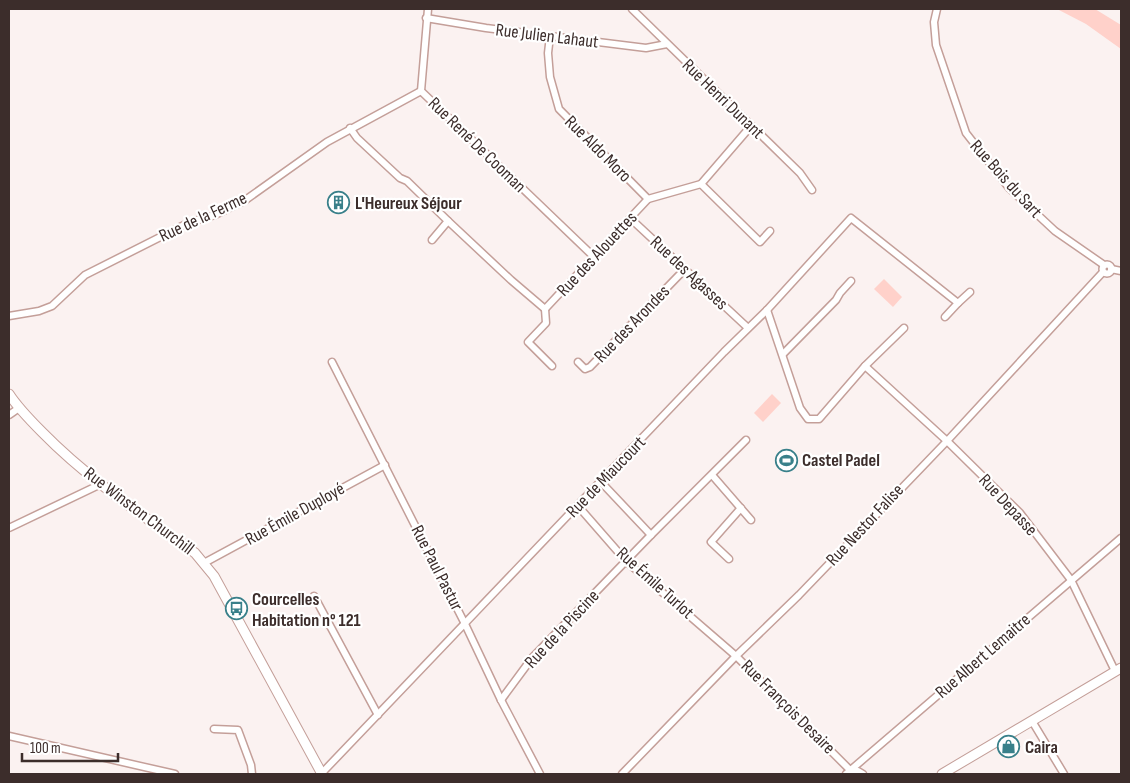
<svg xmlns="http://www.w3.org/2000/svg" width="1130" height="783" font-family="'Sofia Sans Condensed',sans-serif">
<rect width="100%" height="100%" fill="#fbf2f1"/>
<g fill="#ffd1ca">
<path d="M1057,9H1095L1121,25V49L1086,24Z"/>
<path d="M884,279L902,297L893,307L874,289Z"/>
<path d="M772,394L781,403L763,422L754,413Z"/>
</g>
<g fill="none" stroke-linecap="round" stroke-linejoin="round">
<defs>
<g id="minor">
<path d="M428,9L421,91L593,256"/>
<path d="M632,9L800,173L812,190"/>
<path d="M937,9L934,22L936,45L966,133L1009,188L1055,231L1104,265"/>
<path d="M426,18L486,28L646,48L667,44"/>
<path d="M550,36L548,53L550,77L559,109L648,199"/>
<path d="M350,128L357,138L400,178L407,181L448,221"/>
<path d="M701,184L760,242L770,231"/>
<path d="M631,219L748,328"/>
<path d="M432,240L448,221L511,280L545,309"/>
<circle cx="1107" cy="269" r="4.5"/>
<path d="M1111,269L1121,271"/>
<path d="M958,303L970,292"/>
<path d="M545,309L648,199L701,184L751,126"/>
<path d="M545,309L546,323L528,342L552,366"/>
<path d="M767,310L800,408L808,419H819L865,366L904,328"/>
<path d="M9,316L39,311L52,306L85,275L188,223L215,215L244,201L327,142L421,91"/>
<path d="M783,354L836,300L840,293L851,281"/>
<path d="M332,362L465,624L501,700L540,774"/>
<path d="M578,362L585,369L590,367L685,269"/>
<path d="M865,366L947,441L1020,513L1071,580L1115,671"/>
<path d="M9,415L19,408"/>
<path d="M712,475L751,520"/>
<path d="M601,482L651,535"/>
<path d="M578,506L626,561L736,656L850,770L858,771L863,774"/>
<path d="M9,528L101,484"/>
<path d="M729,559L711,542L741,508"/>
<path d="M204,563L385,465"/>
<path d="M314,596L378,715"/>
<path d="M501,700L532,658L651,535L746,440"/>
<path d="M1032,721L1064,774"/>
<path d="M214,729L238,730L251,765L252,774"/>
<path d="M9,736L175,774"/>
<path d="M321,774L724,352L767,310L851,218L958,303L945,317"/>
<path d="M622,774L736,656L799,595L947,441L1103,272"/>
<path d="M846,774L1121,538"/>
</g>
<g id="secondary">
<path d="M9,394C18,408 30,420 42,432C87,478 142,515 195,553L214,576L322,774"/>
<path d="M942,774L1121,668"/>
</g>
</defs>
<use href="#minor" stroke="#c49f99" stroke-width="9"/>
<use href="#secondary" stroke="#c49f99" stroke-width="11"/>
<use href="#minor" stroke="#fff" stroke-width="6"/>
<use href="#secondary" stroke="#fff" stroke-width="9"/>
</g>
<defs>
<symbol id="building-ring" viewBox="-11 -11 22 22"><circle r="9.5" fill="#fff" stroke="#39808a" stroke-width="1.5"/><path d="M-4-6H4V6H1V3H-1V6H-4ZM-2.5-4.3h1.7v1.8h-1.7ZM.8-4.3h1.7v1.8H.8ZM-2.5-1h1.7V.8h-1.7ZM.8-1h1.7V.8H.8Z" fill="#39808a"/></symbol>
<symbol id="stadium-ring" viewBox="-11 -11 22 22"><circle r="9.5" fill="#fff" stroke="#39808a" stroke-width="1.5"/><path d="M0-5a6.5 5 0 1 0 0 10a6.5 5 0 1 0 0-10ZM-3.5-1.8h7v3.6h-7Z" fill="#39808a"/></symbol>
<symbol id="bus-ring" viewBox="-11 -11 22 22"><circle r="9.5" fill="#fff" stroke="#39808a" stroke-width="1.5"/><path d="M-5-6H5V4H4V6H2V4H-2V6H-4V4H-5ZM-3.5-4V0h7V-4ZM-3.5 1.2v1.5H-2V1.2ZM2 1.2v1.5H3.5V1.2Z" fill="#39808a"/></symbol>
<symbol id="shop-ring" viewBox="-11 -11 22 22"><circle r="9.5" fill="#fff" stroke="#39808a" stroke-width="1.5"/><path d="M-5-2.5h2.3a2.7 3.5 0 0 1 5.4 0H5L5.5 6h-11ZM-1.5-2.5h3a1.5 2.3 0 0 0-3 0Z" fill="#39808a"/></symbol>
</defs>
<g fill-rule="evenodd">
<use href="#building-ring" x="326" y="190" width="25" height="25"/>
<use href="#stadium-ring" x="774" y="448" width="25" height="25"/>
<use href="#bus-ring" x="224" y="596" width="25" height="25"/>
<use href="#shop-ring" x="996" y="734" width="25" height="25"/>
</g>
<g text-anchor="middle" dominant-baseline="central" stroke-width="4.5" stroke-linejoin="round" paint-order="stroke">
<g font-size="18" fill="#3c2d2b" stroke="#fff">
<text transform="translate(547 36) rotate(7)">Rue Julien Lahaut</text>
<text transform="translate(723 99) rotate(44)">Rue Henri Dunant</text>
<text transform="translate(477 145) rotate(44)">Rue René De Cooman</text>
<text transform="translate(598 149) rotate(45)">Rue Aldo Moro</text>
<text transform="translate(1006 179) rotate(48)">Rue Bois du Sart</text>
<text transform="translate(203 217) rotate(-25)">Rue de la Ferme</text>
<text transform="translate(597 254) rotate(-47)">Rue des Alouettes</text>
<text transform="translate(689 273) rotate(43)">Rue des Agasses</text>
<text transform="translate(632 324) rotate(-46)">Rue des Arondes</text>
<text transform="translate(606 477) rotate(-46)">Rue de Miaucourt</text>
<text transform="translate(1008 505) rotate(47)">Rue Depasse</text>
<text transform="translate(139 511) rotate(37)">Rue Winston Churchill</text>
<text transform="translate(295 514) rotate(-29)">Rue Émile Duployé</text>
<text transform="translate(865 525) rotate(-47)">Rue Nestor Falise</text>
<text transform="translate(437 568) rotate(63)">Rue Paul Pastur</text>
<text transform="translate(655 583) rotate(42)">Rue Émile Turlot</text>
<text transform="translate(562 629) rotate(-47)">Rue de la Piscine</text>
<text transform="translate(983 656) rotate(-41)">Rue Albert Lemaitre</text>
<text transform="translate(788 707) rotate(45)">Rue François Desaire</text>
</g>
<g font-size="18" font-weight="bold" fill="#3c2d2b" stroke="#fff" text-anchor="start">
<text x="355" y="203">L'Heureux Séjour</text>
<text x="802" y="460">Castel Padel</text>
<text x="252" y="599">Courcelles<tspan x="252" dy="21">Habitation n° 121</tspan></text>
<text x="1025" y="747">Caira</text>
</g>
</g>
<rect width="1130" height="783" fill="none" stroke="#3c2d2b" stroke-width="20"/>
<path d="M22 753v8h96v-8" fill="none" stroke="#3c2d2b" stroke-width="2.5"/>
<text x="30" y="753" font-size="15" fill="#3c2d2b" stroke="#ffffff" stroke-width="4" paint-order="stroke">100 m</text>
</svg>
